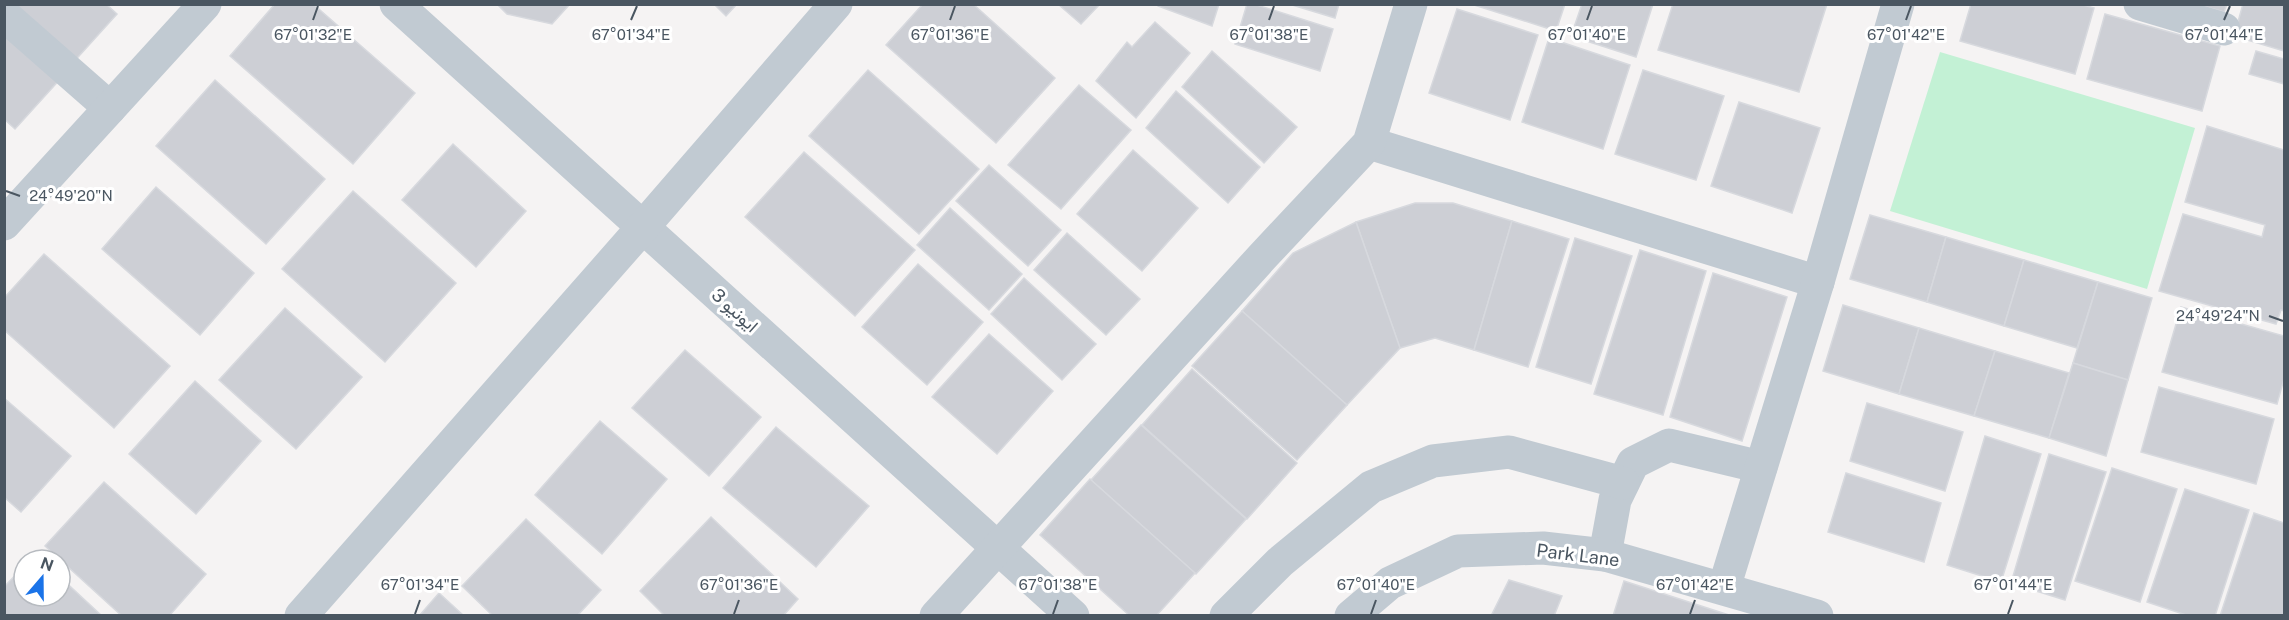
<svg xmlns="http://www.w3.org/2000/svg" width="2289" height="620" font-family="'Public Sans',Vazirmatn,sans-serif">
<rect width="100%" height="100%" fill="#f5f3f3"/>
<path fill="#c3f1d5" d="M1940,52L2195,128L2147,289L1890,211Z"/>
<g fill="#cdcfd5" stroke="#d7d9de" stroke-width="1.5">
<path d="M4,4H106L117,14L70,66Z"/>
<path d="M275,4H313L415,93L353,164L230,56Z"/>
<path d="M497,4H570L552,24L507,14Z"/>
<path d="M714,4H737L726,16Z"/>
<path d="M923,4H973L1055,78L996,143L886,45Z"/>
<path d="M1058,4H1100L1081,24Z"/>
<path d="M1158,4H1219L1212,26L1158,6Z"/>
<path d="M1247,4H1254L1333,29L1320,71L1235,44Z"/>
<path d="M1289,4H1339L1335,18Z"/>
<path d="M1471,4H1565L1556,31Z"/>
<path d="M1582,4H1653L1636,57L1571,36Z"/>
<path d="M1673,4H1827L1799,92L1658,50Z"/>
<path d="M1971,4H2080L2094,8L2075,74L1960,41Z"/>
<path d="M2196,4H2227L2224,12Z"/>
<path d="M2243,4H2284V51L2234,36Z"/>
<path d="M1457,9L1538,35L1510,120L1429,93Z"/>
<path d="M2105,14L2220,46L2202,111L2087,79Z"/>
<path d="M1155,22L1190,53L1136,118L1096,81L1127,42L1132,47Z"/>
<path d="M4,26L62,77L15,129L4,119Z"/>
<path d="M1549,38L1630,65L1603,149L1522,122Z"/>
<path d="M1212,51L1297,127L1264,163L1182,87Z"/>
<path d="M2256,51L2284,59V84L2249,74Z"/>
<path d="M868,70L979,169L919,234L809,136Z"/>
<path d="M1643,70L1724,96L1696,180L1615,154Z"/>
<path d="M215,80L325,179L266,244L156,146Z"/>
<path d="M1079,85L1131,130L1061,209L1008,165Z"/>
<path d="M1176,91L1260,167L1228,203L1146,128Z"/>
<path d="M1739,102L1820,128L1792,213L1711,186Z"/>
<path d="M2207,126L2284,150V311L2281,310L2276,324L2159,291L2183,214L2262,237L2265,225L2185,202Z"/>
<path d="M453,144L526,211L476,267L402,200Z"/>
<path d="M1133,150L1198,208L1142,271L1077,214Z"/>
<path d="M804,152L915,250L855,316L745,217Z"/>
<path d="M989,165L1061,230L1028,266L956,201Z"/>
<path d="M156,187L254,273L200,335L102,249Z"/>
<path d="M353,191L456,283L385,362L282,269Z"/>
<path d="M1415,203H1453L1512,221L1474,350L1435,338L1400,348L1356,222Z"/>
<path d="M950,208L1022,274L989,310L917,245Z"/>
<path d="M1870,215L1946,237L1927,302L1850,279Z"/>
<path d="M1512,221L1569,239L1528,367L1474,350Z"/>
<path d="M1356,222L1400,348L1347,405L1242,311L1293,253Z"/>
<path d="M1067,233L1140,299L1106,335L1034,270Z"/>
<path d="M1946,237L2024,260L2004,326L1927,302Z"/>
<path d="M1575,238L1632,256L1591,384L1536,367Z"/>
<path d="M1640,250L1706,271L1663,415L1594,394Z"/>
<path d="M44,254L170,366L114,428L4,330V298Z"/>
<path d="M2024,260L2098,282L2077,348L2004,326Z"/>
<path d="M918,264L983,322L927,385L862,327Z"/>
<path d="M1713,273L1787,297L1742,441L1670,417Z"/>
<path d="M1024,278L1096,344L1062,380L991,314Z"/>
<path d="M2098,282L2152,298L2128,380L2073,363Z"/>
<path d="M1843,305L1919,328L1899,394L1823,371Z"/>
<path d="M2181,307L2284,336V379L2277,404L2162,372Z"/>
<path d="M285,308L362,377L296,449L219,380Z"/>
<path d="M1242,311L1347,405L1297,460L1192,366Z"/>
<path d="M1919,328L1995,351L1974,416L1899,394Z"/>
<path d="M989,334L1053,391L997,454L932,397Z"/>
<path d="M685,350L761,417L709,476L632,408Z"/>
<path d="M1995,351L2069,373L2049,438L1974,416Z"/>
<path d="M2073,363L2128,380L2106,456L2049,438Z"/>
<path d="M1192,369L1297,463L1247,519L1142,425Z"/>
<path d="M195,381L261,441L196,514L129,454Z"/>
<path d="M2159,387L2274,419L2256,484L2141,452Z"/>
<path d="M4,398L71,456L21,512L4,497Z"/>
<path d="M1867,403L1963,432L1945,491L1850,461Z"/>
<path d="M600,421L667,479L602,554L535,495Z"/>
<path d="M1141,425L1246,519L1196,574L1091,480Z"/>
<path d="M776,427L869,506L816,567L723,488Z"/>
<path d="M1985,436L2041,454L2001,582L1947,565Z"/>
<path d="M2049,454L2106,472L2065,600L2011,583Z"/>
<path d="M2112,468L2177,489L2140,602L2075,581Z"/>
<path d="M1846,473L1941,503L1924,562L1828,532Z"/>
<path d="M1090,479L1195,573L1156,616H1130L1040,535Z"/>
<path d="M104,482L206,574L169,616H122L45,546Z"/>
<path d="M2185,489L2249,510L2215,616H2189L2147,602Z"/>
<path d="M2254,513L2284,523V616H2220Z"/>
<path d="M711,517L798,599L783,616H665L640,591Z"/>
<path d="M526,519L601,590L577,616H493L462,586Z"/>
<path d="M24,566V596H60V577L102,616H4V587Z"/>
<path d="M1509,580L1562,596L1554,616H1491Z"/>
<path d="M1624,581L1732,616H1613Z"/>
<path d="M439,593L464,616H419Z"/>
</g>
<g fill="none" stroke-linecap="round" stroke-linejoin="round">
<g stroke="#c1cad2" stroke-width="33">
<path d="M396,4L1073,616"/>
<path d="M2140,4L2224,29"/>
<path d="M4,15L110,108"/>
<path d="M1369,143L1818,282"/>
<path d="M4,224L205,4"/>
<path d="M1605,555L1615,500L1633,463L1669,445L1761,467"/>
<path d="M1724,588L1818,282L1898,4"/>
<path d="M301,616L643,227L836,4"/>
<path d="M936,616L1263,256L1369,143L1411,4"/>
<path d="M1226,616L1280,562L1371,487L1433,461L1509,452L1623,483"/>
<path d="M1351,616L1390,583L1458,551L1543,548L1605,555L1817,616"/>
</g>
</g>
<path fill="none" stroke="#4a5661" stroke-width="2" d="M313,20L318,6M631,20L637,6M950,20L955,6M1269,20L1274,6M1587,20L1592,6M1906,20L1911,6M2224,20L2230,6M6,191L20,196M2269,316L2283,321M415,614L420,600M734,614L739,600M1053,614L1058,600M1371,614L1376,600M1690,614L1695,600M2008,614L2013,600"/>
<g text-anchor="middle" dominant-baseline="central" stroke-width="6" stroke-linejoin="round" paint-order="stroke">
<g font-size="18" fill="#4a5661" stroke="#fff">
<text transform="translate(735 310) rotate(42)">ایونیو 3</text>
<text transform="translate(1578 555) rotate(7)">Park Lane</text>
</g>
</g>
<g font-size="15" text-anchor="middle" fill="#4a5661" stroke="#fff" stroke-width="6" stroke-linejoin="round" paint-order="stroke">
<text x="631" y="40">67°01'34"E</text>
<text x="950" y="40">67°01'36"E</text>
<text x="313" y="40">67°01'32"E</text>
<text x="1269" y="40">67°01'38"E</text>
<text x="1587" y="40">67°01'40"E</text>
<text x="1906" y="40">67°01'42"E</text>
<text x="2224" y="40">67°01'44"E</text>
<text x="71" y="201">24°49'20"N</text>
<text x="2218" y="321">24°49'24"N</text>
<text x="420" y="590">67°01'34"E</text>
<text x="739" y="590">67°01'36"E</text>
<text x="1058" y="590">67°01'38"E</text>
<text x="1376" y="590">67°01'40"E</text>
<text x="1695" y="590">67°01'42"E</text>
<text x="2013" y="590">67°01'44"E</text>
</g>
<rect width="2289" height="620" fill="none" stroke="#4a5661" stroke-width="12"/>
<g transform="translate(42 578) rotate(20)"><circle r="28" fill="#ffffff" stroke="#b7bbc0" stroke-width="1.5"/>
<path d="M0-4.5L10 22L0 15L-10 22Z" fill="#1a73e8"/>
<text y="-9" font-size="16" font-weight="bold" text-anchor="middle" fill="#4a5661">N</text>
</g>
</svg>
